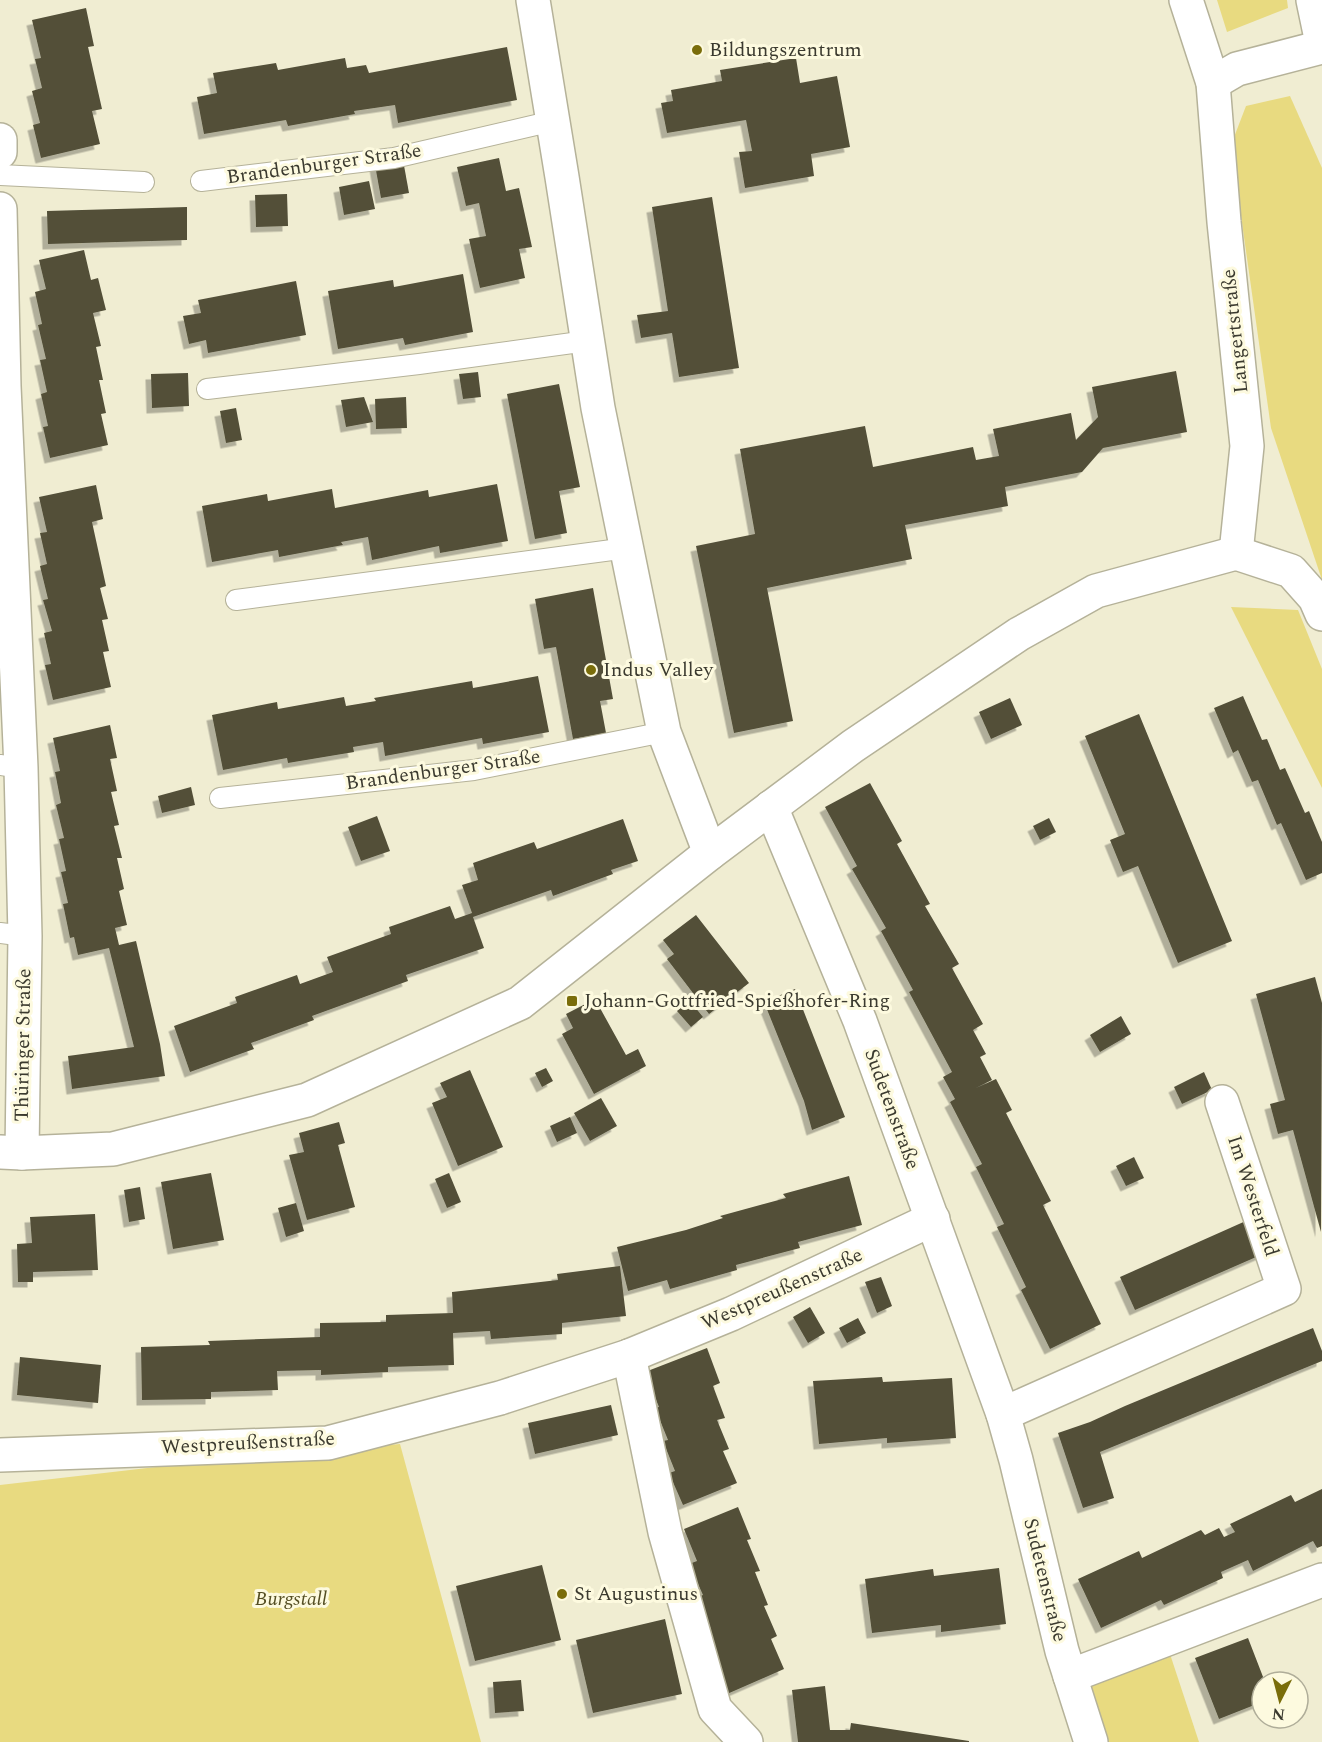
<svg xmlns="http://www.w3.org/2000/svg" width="1322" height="1742" font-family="Spectral,serif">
<defs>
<filter id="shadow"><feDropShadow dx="-5.5" dy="5.5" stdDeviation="0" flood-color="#0004"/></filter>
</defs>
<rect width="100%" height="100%" fill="#f0edd2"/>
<g fill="#e8da80">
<path d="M1217,0H1287L1288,8L1227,32Z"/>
<path d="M1290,96L1322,168V580L1271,428L1231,145L1246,106Z"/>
<path d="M1231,607L1298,610L1322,669V788Z"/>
<path d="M400,1444L481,1742H0V1485L156,1467Z"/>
<path d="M1168,1648L1199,1742H1098L1079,1680Z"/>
</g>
<g fill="#524f39" filter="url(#shadow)">
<path d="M86,8L94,46L88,47L102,109L92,111L100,144L41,158L33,125L40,123L32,91L42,88L35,59L41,58L32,20Z"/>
<path d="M507,47L517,100L398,123L395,105L354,111L355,114L288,126L286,120L204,134L197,97L217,93L213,73L276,63L278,70L345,58L347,68L366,65L369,73Z"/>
<path d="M796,58L800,83L837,76L850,147L811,154L814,176L745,188L739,152L752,151L746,120L667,133L661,103L673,101L671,90L722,81L720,70Z"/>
<path d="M499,158L506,191L519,188L532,247L519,249L525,278L480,288L469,239L486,236L479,203L466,206L457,167Z"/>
<path d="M403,160L409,193L381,198L375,165Z"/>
<path d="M369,181L375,209L344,215L339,187Z"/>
<path d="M287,194L288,226L256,227L255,195Z"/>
<path d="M712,197L739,368L679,377L672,333L641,338L637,315L668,311L652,207Z"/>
<path d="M187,207V240L48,244L47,211Z"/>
<path d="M84,250L91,280L98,278L106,310L93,313L101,346L96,347L103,380H99L106,413L101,414L108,445L50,458L43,427L48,426L41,394L47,392L40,360L46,359L38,325L42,324L35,292L46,289L39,260Z"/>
<path d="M463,274L473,332L405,345L403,338L338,349L328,291L393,280L394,287Z"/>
<path d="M296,281L306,335L208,353L206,340L189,344L183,316L201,313L198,300Z"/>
<path d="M1176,371L1187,432L1103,448L1082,472L1005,487L1008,506L905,525L912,559L767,588L793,721L734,733L696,546L755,534L740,449L865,426L873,467L973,447L976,460L999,456L993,429L1071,413L1076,440L1098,417L1092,387Z"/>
<path d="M478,372L481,397L463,399L459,374Z"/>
<path d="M188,373L189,406L152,408L151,374Z"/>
<path d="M559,384L580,487L559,491L567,533L535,539L507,394Z"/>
<path d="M364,397L373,422L346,427L341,400Z"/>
<path d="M406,397L407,428L376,429L375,399Z"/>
<path d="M236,408L242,440L226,443L220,411Z"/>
<path d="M497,484L508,541L440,553L439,546L372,560L368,537L341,542L343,545L279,557L278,550L212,562L202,506L267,494L268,501L332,489L335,508L428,490L429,497Z"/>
<path d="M96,485L103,519L92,522L106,586L100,588L108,619L102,620L109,651L103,652L111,687L53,700L45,665L51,664L44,633L52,631L43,600L48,599L40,566L47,564L40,533L47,532L39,497Z"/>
<path d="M593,588L613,699L600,701L606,733L573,739L556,647L544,649L535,599Z"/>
<path d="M538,676L549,732L483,744L482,738L385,756L383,742L353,747L354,752L288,763L287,758L223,770L212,715L277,702L278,709L344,697L346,706L376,701L374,698L472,681L473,688Z"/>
<path d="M1243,696L1262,740L1267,739L1280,770L1285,768L1305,813L1309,811L1322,842V873L1306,880L1281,823L1277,825L1258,780L1252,782L1238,750L1233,753L1214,708Z"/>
<path d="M1010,698L1022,725L991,739L979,712Z"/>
<path d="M1139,714L1232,941L1178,963L1138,866L1123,872L1110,840L1125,834L1085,736Z"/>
<path d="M110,725L117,758L110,759L117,791L111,792L119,825L114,826L122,858H117L124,889L119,891L127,925L115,928L119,945L136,941L160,1044L165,1076L72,1089L68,1056L134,1047L109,948L78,955L74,937L70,938L63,904L68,903L61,872L66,871L59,839L64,838L56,805L61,803L55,772L60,771L53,738Z"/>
<path d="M870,783L902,841L897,844L930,904L925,906L959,964L952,968L983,1024L973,1030L986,1054L980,1057L992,1080L976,1088L996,1079L1012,1110L1006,1113L1051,1201L1043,1205L1101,1324L1050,1349L1021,1290L1026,1287L997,1227L1004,1224L976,1167L982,1164L950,1102L955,1099L943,1077L952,1072L909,992L913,990L881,931L886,928L852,869L857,866L825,807Z"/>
<path d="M191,787L195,805L162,813L158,796Z"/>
<path d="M377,816L390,851L361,861L348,827Z"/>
<path d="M1049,818L1056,832L1040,840L1033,826Z"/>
<path d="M623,819L638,861L611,870L613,874L553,896L551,890L473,917L484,948L406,975L408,981L312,1016L314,1020L251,1043L254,1049L190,1072L174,1026L237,1003L235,997L297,975L300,984L333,972L327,957L391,934L389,927L450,906L455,919L472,913L462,885L478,880L473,863L534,842L537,849Z"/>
<path d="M696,915L749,983L709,1014L667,959L674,954L663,940Z"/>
<path d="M1315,977L1322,1003L1321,1232L1293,1130L1278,1134L1270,1104L1285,1100L1256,994Z"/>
<path d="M795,989L845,1117L812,1130L804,1101L764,1002Z"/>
<path d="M595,999L626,1055L638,1049L646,1066L594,1094L562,1034L573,1028L566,1014Z"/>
<path d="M690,1001L703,1017L691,1027L677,1011Z"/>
<path d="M1121,1016L1131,1034L1100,1052L1090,1035Z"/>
<path d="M546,1068L553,1081L542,1087L535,1073Z"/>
<path d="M470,1070L503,1147L458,1166L432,1103L447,1097L440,1083Z"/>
<path d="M1204,1072L1212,1090L1182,1104L1174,1087Z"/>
<path d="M601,1098L617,1126L590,1141L574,1113Z"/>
<path d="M570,1117L577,1133L557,1142L550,1126Z"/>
<path d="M339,1122L345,1143L338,1145L355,1207L307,1220L289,1155L304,1152L299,1133Z"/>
<path d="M1134,1157L1144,1178L1126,1186L1116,1166Z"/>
<path d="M211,1173L224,1240L173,1249L161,1182Z"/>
<path d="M449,1173L461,1202L447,1208L435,1179Z"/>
<path d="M849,1176L862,1225L798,1242L800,1248L736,1265L737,1270L670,1289L667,1280L628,1291L617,1247L686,1230L723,1218L720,1216L786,1198L783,1194Z"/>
<path d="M140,1187L145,1219L129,1222L124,1190Z"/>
<path d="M296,1203L304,1231L286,1237L278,1208Z"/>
<path d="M95,1214L98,1270L33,1272V1282H18L17,1244L32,1243L30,1217Z"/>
<path d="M1248,1220L1263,1254L1135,1310L1120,1277Z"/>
<path d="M620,1266L626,1316L562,1323V1334L491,1339L490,1331L453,1333L454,1365L388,1367V1372L321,1375V1370L277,1371L278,1390L211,1392V1399L142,1400L141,1347L210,1345L208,1341L320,1337V1323L386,1322V1315L453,1313L452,1292L558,1280L557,1274Z"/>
<path d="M881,1277L892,1306L877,1313L865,1282Z"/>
<path d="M810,1307L825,1333L808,1343L793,1317Z"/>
<path d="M858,1318L866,1333L847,1343L839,1328Z"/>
<path d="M1313,1328L1322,1351V1361L1100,1452L1114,1498L1083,1508L1058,1433L1090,1422L1125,1406Z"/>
<path d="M707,1348L720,1383L713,1386L725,1418L717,1420L729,1449L723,1451L737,1483L683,1505L669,1473L675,1471L663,1441L668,1440L655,1408L659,1407L645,1372Z"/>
<path d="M20,1357L101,1365L98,1403L17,1395Z"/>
<path d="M882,1377L883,1382L952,1378L956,1438L887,1443V1438L819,1444L813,1381Z"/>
<path d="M611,1405L618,1435L535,1454L528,1423Z"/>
<path d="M1322,1489V1546L1317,1548L1313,1541L1253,1571L1248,1560L1221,1572L1223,1578L1164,1605L1161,1600L1101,1628L1078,1579L1139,1551L1142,1558L1201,1530L1205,1535L1219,1528L1224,1537L1235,1532L1230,1524L1291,1495L1295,1502Z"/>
<path d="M738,1507L751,1539L747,1540L760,1571L755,1572L768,1605L764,1606L777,1636L771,1639L784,1669L727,1694L705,1632L711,1629L697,1597L703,1595L689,1564L697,1561L684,1529Z"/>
<path d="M542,1565L561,1640L475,1661L456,1586Z"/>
<path d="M999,1568L1006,1624L941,1632V1625L872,1633L865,1579L933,1569L934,1576Z"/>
<path d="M665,1619L682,1694L593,1713L576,1640Z"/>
<path d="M1248,1638L1265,1682H1262V1702L1219,1719L1195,1658Z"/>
<path d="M521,1680L524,1711L495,1713L493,1682Z"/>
<path d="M825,1686L830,1730H850L851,1723L969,1741V1742H798L792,1690Z"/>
</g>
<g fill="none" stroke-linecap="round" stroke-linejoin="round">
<defs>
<g id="lane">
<path d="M0,175L144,182"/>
<path d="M201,181L394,158L553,121"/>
<path d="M207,389L419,364L587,341"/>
<path d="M236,600L627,548"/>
<path d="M0,765L21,768"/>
<path d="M220,798L474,770L664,732"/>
<path d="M0,933L25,936"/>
</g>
<g id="street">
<path d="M533,0L562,177L598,408L664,732L710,853"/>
<path d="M1186,0L1213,83L1224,222L1247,446L1236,553"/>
<path d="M1313,0L1322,43"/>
<path d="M1213,83L1237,69L1322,47"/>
<path d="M0,140V152"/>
<path d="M0,209L4,386L21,768L25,936L22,1153"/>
<path d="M1236,553L1291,571L1315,598L1322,614"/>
<path d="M771,807L860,1021L1003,1414L1016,1460L1062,1651L1091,1742"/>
<path d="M0,1152L22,1153L113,1149L307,1100L520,1003L710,853L853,746L1019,634L1096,591L1236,553"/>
<path d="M629,1356L665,1532L715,1709L746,1742"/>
<path d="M1003,1414L1284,1289L1222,1102"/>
<path d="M0,1455L328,1443L500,1398L629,1356L731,1314L933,1219"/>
<path d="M1070,1676L1322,1580"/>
</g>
</defs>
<use href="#lane" stroke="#b5b299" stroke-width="22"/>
<use href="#street" stroke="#b5b299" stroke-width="36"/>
<use href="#lane" stroke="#fff" stroke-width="20"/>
<use href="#street" stroke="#fff" stroke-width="33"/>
</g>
<g fill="#7a6d0a" stroke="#fdfadf" stroke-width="2">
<circle cx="697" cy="50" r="6"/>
<circle cx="591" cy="670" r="6"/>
<rect x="566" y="995" width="12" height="12" rx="3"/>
<circle cx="562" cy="1594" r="6"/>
</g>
<g text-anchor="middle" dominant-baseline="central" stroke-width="6" stroke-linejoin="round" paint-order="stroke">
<g font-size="20" fill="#3b3a2f" stroke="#fdfadf" text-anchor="start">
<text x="709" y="50">Bildungszentrum</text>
<text x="603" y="670">Indus Valley</text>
<text x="584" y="1001">Johann-Gottfried-Spießhofer-Ring</text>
<text x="574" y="1594">St Augustinus</text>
</g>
<g font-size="20" fill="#3b3a2f" stroke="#fdfadf">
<text transform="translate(324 164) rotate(-8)">Brandenburger Straße</text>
<text transform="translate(1235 331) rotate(-96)">Langertstraße</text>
<text transform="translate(443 770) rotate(-8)">Brandenburger Straße</text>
<text transform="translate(23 1045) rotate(-89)">Thüringer Straße</text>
<text transform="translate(892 1109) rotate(70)">Sudetenstraße</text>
<text transform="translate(1253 1196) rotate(72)">Im Westerfeld</text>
<text transform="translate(782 1289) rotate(-24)">Westpreußenstraße</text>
<text transform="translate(248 1443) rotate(-3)">Westpreußenstraße</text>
<text transform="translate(1045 1580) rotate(76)">Sudetenstraße</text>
</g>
<g font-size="20" font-style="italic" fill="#544e23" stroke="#fdfadf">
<text x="291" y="1599">Burgstall</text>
</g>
</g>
<g transform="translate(1280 1700) rotate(186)"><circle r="28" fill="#fdfadf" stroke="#afad99" stroke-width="1.5"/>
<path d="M0-4.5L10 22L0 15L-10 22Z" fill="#7a6d0a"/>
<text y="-9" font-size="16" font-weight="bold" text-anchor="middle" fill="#3b3a2f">N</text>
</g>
</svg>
